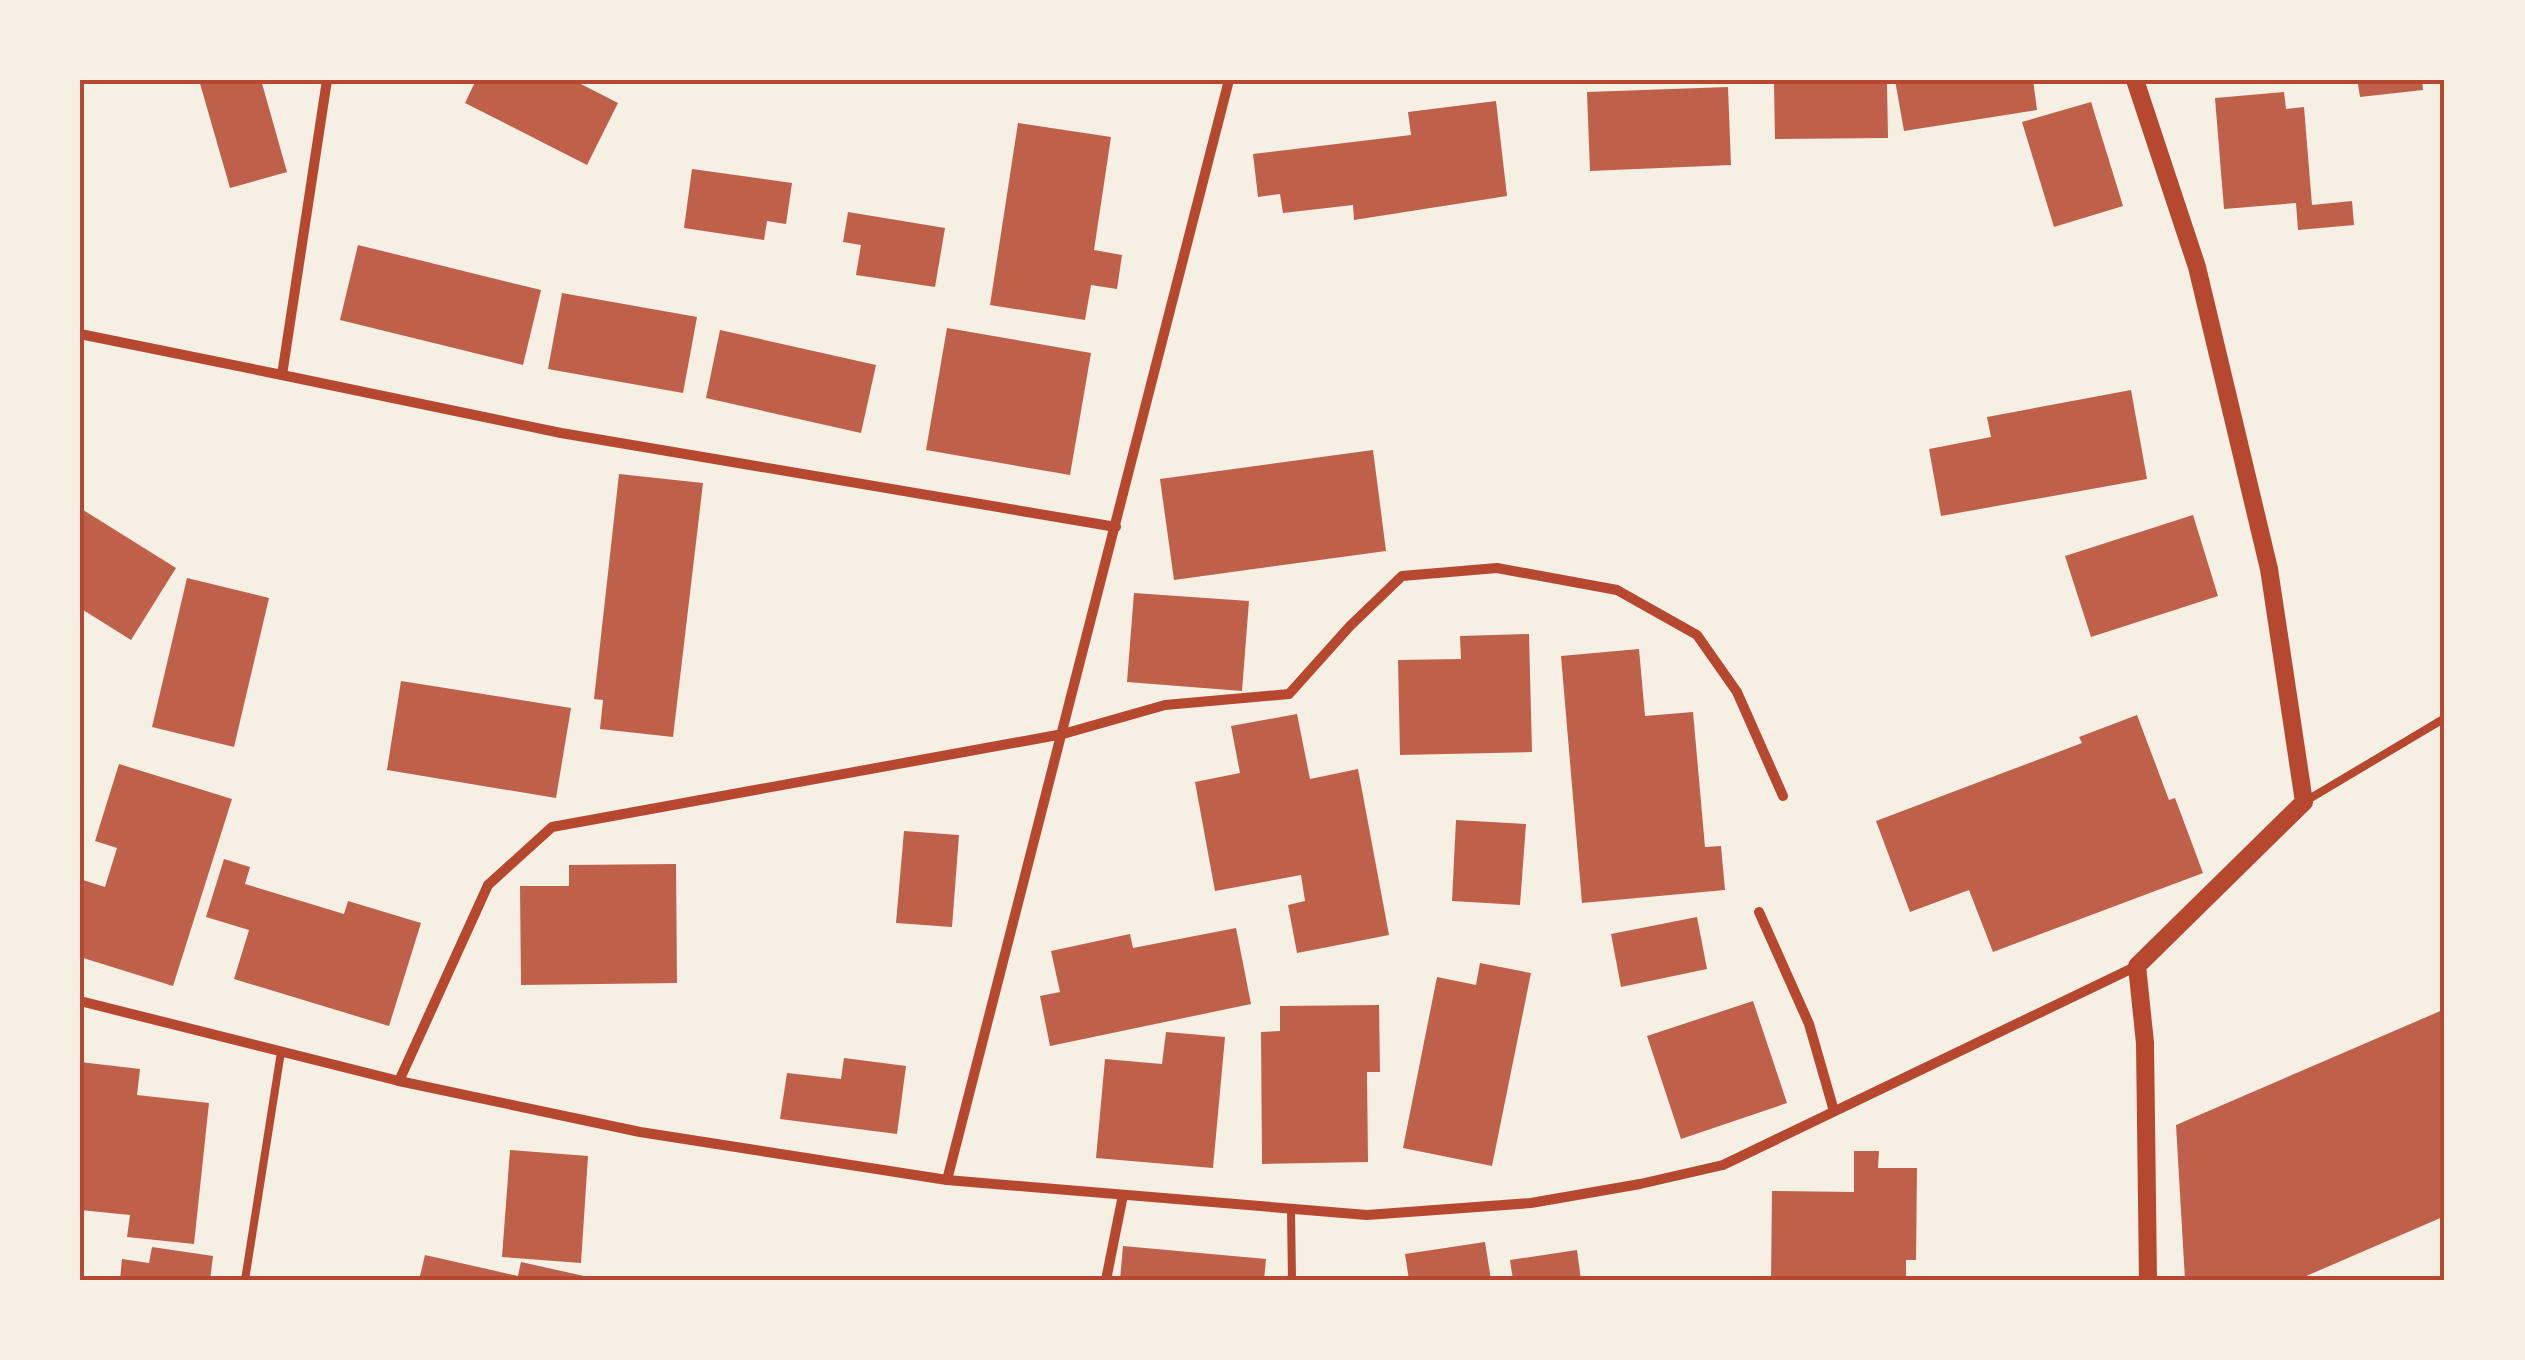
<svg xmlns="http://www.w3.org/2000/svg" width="2525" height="1360" font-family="'Times New Roman',serif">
<rect width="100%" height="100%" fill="#f6efe4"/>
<g fill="#bf614a">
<path d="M199,80H261L287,172L230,188Z"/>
<path d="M476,80H573L618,103L587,165L465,103Z"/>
<path d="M1895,80H2033L2037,110L1904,131Z"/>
<path d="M2374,80H2422L2423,90L2360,97L2358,84Z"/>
<path d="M1887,83L1888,138L1775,139L1774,84Z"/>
<path d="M1728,87L1731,165L1590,171L1587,92Z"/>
<path d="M2284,92L2286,109L2304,107L2312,205L2352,201L2354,225L2298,230L2296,203L2224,209L2215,98Z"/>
<path d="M1496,101L1507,196L1354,220L1353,205L1283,213L1280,194L1258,197L1253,154L1411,135L1408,112Z"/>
<path d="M2091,102L2123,206L2054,227L2022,122Z"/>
<path d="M1018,123L1111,137L1094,250L1122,255L1117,289L1091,285L1085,320L990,305Z"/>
<path d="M692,169L792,183L786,224L767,221L764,240L684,228Z"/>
<path d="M848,212L945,228L935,287L856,275L861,245L843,242Z"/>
<path d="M358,245L541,290L523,365L340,320Z"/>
<path d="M562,293L697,317L683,393L548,369Z"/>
<path d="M947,328L1091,353L1070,475L926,450Z"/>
<path d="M720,330L876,365L861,433L706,398Z"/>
<path d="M2131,390L2147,479L1941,516L1929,449L1991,437L1987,417Z"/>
<path d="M1373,450L1386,551L1174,580L1160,479Z"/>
<path d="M619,474L703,483L673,737L600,729L603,700L594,699Z"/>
<path d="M80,508L176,568L131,640L80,608Z"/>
<path d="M2193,515L2218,596L2091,637L2065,556Z"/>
<path d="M187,578L269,598L234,747L152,727Z"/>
<path d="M1134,593L1249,601L1242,691L1127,682Z"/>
<path d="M1529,634L1532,752L1400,755L1398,660L1461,659L1460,636Z"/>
<path d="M1639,649L1645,716L1693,712L1705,847L1721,846L1725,890L1582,903L1561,656Z"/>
<path d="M401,681L571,708L556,798L387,770Z"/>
<path d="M1297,714L1310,779L1358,769L1389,935L1297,953L1288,905L1305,901L1301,875L1215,891L1195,782L1240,773L1231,726Z"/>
<path d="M2137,715L2169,800L2175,798L2203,873L1993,952L1969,890L1910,912L1876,821L2082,743L2079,737Z"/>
<path d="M119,764L232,799L173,986L80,957V879L105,887L117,848L95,841Z"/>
<path d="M1456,820L1526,824L1520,905L1452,901Z"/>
<path d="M904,831L959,835L952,927L896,923Z"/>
<path d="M224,859L250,867L245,884L344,914L348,901L421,923L389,1026L234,979L249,930L206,917Z"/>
<path d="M676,864L677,983L521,985L520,886H569V865Z"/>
<path d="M1697,917L1707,969L1621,987L1611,934Z"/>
<path d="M1236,928L1251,1004L1050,1046L1040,996L1060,992L1051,951L1130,934L1133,948Z"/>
<path d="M1480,963L1531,973L1492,1166L1403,1148L1437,977L1476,985Z"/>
<path d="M1753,1001L1787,1103L1681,1139L1647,1036Z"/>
<path d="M1379,1005L1380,1072H1367L1368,1162L1262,1164L1261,1032L1280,1031V1006Z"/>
<path d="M2445,1009V1216L2297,1280H2185L2176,1125Z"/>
<path d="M1166,1032L1225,1037L1213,1168L1096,1158L1105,1059L1162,1064Z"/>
<path d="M844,1058L906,1066L897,1134L780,1119L787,1073L841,1079Z"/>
<path d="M80,1062L140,1069L137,1095L209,1103L194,1244L127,1237L130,1215L80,1210Z"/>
<path d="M510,1150L588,1156L581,1263L502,1257Z"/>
<path d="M1854,1151H1879L1878,1168H1917L1916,1260H1906V1280H1771L1772,1191L1854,1192Z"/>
<path d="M1485,1242L1491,1280H1409L1405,1254Z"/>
<path d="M1123,1246L1266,1259L1264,1280H1120Z"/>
<path d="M152,1247L213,1256L210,1280H120L122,1259L149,1263Z"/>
<path d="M1577,1250L1581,1280H1513L1510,1260Z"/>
<path d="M425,1255L518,1276L521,1262L584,1276L583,1280H419Z"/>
</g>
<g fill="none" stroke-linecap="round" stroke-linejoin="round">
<g stroke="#b5482f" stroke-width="8">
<path d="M2304,802L2445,718"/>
<path d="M1291,1209L1292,1280"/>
<path d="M245,1280L281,1052"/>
</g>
<g stroke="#b5482f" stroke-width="10">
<path d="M80,334L282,375L327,80"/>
<path d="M282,375L561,433L1116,527"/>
<path d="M1759,912L1809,1024L1834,1111"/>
<path d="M80,1001L399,1081L640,1132L947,1180L1367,1215L1531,1203L1640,1184L1723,1165L2137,966"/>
<path d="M399,1081L488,885L552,827L1063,734L1165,705L1289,694L1350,626L1402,576L1497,568L1617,590L1697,635L1737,692L1783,796"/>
<path d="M947,1180L1229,80"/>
<path d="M1106,1280L1123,1195"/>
</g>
<path stroke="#b5482f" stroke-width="18" d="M2135,80L2197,267L2269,569L2304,802L2137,966L2145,1043L2148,1280"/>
</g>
<rect width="2525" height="1360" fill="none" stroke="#f6efe4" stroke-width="165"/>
<rect x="82" y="82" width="2360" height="1196" fill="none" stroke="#b5482f" stroke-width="4"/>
</svg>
